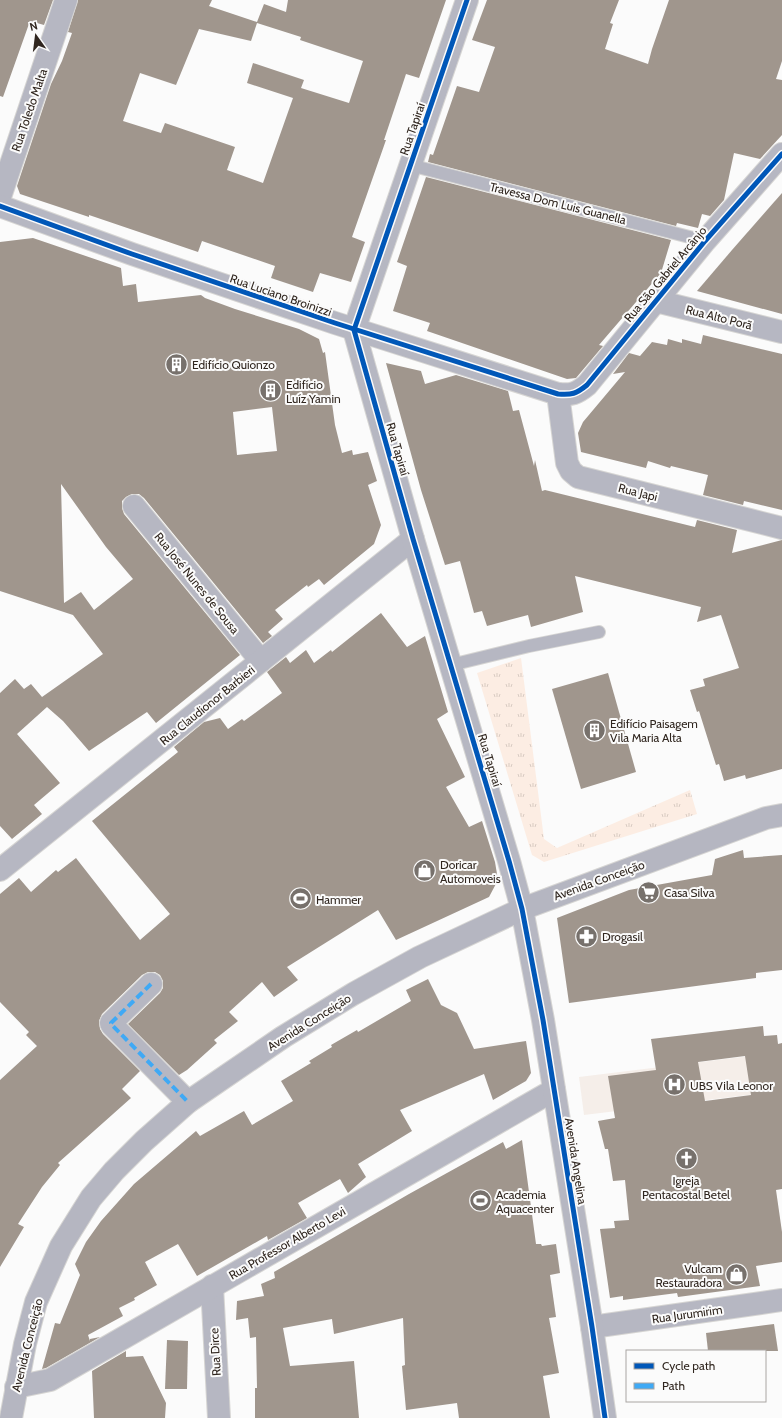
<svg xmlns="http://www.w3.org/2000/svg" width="782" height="1418" font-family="Cabin,sans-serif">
<defs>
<pattern id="grass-tufts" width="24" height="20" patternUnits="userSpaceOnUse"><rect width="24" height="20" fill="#fcede3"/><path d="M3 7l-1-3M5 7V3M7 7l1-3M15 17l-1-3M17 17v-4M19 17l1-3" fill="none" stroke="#d8cbc2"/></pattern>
</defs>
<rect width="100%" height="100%" fill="#fbfbfb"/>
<path fill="#f5eee9" d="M767,1054L772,1092L584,1115L579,1077Z"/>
<path fill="url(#grass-tufts)" d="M521,658L544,839L557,848L690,790L697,814L544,862L532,855L477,673Z"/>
<g fill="#a0968d" fill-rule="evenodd">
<path d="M0,0H53L44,25L30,21L3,97L0,96Z"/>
<path d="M78,0H212L209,6L257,22L264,4L286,12L288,0H446L419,78L406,74L384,140H386L352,237L365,242L351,282L320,273L313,292L271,278L275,266L202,241L198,252L89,215V217L20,194L17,186L51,84L62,61L72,33L68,32ZM257,23L301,37L300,40L363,61L349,103L301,88L304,80L253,63L247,83L293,98L263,183L227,170L235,147L165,123L161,133L123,121L140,73L176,85L199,29L251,41Z"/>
<path d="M487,0H619L610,23L613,24L605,49L648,64L652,49L669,0H782V61L776,79L782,80V135L760,159L734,153L724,200L710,216L702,214L698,228L677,223L676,226L428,162L430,154L433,155L457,86L479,92L495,47L472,40Z"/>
<path d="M426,177L671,240L661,273L599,345L603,346L576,378L567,379L427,331L430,323L393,311L407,266L397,262Z"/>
<path d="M782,193V314L697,291L732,250Z"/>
<path d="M33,238L121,268L123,286L136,284L138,302L201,295L205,298L235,309L299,329L319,339L323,353L325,352L335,425L342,453L352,450L353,455L368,452L377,481L368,485L381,525L374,544L324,585L319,579L308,587L307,585L275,610L283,619L268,632L272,636L263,643L144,498L139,494H132L126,497L122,501V508L124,514L240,655L156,723L147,712L89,751L63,721L47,707L17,734L60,783L34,805L42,814L12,839L0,826V693L15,679L24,689L31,684L42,697L103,654L73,615L0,591V242ZM272,407L277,451L237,455L233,412ZM61,484L106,547L133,579L94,610L81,592L64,603Z"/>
<path d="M703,335L782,354V510L744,501L743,505L703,495L708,475L671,466L670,468L648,461L646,468L581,452L578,433L583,422L625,372L613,374L629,353L640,356L652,342L667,345L668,339L682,343V339L701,344Z"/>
<path d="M386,363L421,371L425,384L456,375L508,391L513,411L519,410L534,466L535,460L542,491L545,490L695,527L697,520L737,530L732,553L782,540V769L746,779L745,775L724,781L719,764L716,765L699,711L697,712L690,690L705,686L703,679L739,668L721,615L697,622L701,607L575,576L583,612L531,627L528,615L487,626L482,611L474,613L460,561L445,565L421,490Z"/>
<path d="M381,613L407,647L425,636L448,712L437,719L465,777L446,787L469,827L482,821L495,862L498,880L489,897L396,940L378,910L287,967L298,980L274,997L262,982L229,1012L238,1021L214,1040L217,1043L187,1070L179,1075L128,1024L160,993L163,988V981L160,975L155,972H148L142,975L102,1014L99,1021L100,1029L103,1034L140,1071L122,1089L131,1098L58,1163L60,1165L42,1187L18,1224L24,1227L0,1267V1080L37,1046L26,1035L29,1032L0,1002V894L19,878L31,892L56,870L58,872L76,858L140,940L170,914L92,821L178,752L174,747L204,722L220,718L228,729L242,719L244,721L282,693L267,672L286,657L290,663L306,650L314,663L331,650L332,652Z"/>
<path d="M608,673L636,772L581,789L552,689Z"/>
<path d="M743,850L744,858L782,855V970L756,973V978L569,1003L557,918L629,890L712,875L715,859Z"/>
<path d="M428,979L441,1005L457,1013L474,1049L526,1041L531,1073L526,1081L493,1100L484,1074L400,1110L412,1131L358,1164L366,1177L348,1193L340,1179L298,1203L307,1218L268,1240L267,1236L197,1276L178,1244L145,1262L157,1285L134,1298L135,1300L119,1308L123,1316L88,1335L90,1341V1339L100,1337L46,1368L42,1369L55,1323L60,1324L80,1275L75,1264L86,1242L101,1221L134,1184L196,1131L200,1136L244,1111L252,1125L293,1101L281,1081L311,1063L309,1061L332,1047L331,1045L357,1030L358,1032L411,1001L406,990Z"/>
<path d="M763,1026L764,1036L777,1035L778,1044L782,1043V1189L776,1190L782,1232V1262L756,1266L760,1286L678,1297L677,1293L623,1300V1296L610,1298L600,1229L615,1228L614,1221L629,1220L625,1180L613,1181L608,1149H605L598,1121L615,1118L608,1076L656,1070L651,1039ZM745,1056L751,1095L705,1101L698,1062Z"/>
<path d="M522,1140L536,1244H541L542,1246L556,1244L560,1273L550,1275L556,1317L549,1318L559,1373L543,1376L550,1418H459L457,1403L406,1410L402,1366L405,1365L403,1318L334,1334L332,1319L283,1328L290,1366L354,1361L359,1418H255V1388H257L256,1337L250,1338L248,1318L236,1320L237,1301L264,1296L261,1284L275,1278L274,1272L409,1194L503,1142L506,1149Z"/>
<path d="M774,1324L778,1351H708L706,1333Z"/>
<path d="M167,1340L188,1341L187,1389H165Z"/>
<path d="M126,1351V1357L143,1356L166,1403L165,1418H94L92,1371Z"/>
</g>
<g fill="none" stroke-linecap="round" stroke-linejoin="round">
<defs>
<g id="service">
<path d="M410,165L705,241"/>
<path d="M451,665L529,646L599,632"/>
</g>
<g id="minor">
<path d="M0,197L66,0"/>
<path d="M656,301L782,332"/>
<path d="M354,330L467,0"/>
<path d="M558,394C572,395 576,394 587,385L705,241L782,154"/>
<path d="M134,506L261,661"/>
<path d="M0,870L413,539"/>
<path d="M151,984L111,1023L112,1025L188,1102"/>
<path d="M212,1286L219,1418"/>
<path d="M592,1327L782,1300"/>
<path d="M16,1387L50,1380L554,1090"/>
</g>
<g id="tertiary">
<path d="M0,206L132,254L335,323L558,394L567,463L571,471L578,477L782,528"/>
<path d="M354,330L413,539L509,861L522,909L543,1020L592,1327L605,1418"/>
</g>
<path id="secondary" d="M11,1418L25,1344L36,1302L61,1246L91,1198L114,1171L144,1141L188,1102L283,1037L353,994L420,957L522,909L766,818L782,815"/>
</defs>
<use href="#service" stroke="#d6d5d3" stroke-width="14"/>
<use href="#minor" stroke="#d6d5d3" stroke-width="24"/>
<use href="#tertiary" stroke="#d6d5d3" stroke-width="24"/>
<use href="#secondary" stroke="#d6d5d3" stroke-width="24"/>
<use href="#service" stroke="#b6b7c2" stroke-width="12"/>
<use href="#minor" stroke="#b6b7c2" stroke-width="22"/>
<use href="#tertiary" stroke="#b6b7c2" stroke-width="22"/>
<use href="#secondary" stroke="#b5b6c1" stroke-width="22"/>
<path stroke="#3fa9f5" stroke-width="4" stroke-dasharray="8 4" stroke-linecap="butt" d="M151,984L111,1023L112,1025L188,1102"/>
<defs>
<g id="cycleway">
<path d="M467,0L354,330L413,539L509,861L522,909L543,1020L592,1327L605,1418"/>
<path d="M0,206L132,254L335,323L558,394C572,395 576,394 587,385L705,241L782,154"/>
</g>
</defs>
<use href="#cycleway" stroke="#fbfbfb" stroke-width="8"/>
<use href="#cycleway" stroke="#0057b8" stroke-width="5"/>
</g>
<defs>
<symbol id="building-disc" viewBox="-11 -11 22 22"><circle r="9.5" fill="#77716c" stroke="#fbfbfb"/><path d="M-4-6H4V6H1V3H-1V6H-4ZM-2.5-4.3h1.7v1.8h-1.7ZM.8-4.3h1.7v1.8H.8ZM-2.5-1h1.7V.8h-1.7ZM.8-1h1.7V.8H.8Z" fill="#fff"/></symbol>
<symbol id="shop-disc" viewBox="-11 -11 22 22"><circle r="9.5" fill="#77716c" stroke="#fbfbfb"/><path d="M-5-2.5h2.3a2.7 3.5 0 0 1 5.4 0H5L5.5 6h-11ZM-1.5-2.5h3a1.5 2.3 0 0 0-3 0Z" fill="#fff"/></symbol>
<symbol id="supermarket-disc" viewBox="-11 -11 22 22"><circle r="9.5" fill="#77716c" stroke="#fbfbfb"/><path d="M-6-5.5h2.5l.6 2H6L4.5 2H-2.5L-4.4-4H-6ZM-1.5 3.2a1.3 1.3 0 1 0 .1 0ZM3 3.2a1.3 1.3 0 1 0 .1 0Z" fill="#fff"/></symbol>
<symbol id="stadium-disc" viewBox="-11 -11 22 22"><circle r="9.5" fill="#77716c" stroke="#fbfbfb"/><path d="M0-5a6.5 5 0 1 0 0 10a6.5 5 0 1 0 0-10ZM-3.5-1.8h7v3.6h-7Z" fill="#fff"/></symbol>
<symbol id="pharmacy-disc" viewBox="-11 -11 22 22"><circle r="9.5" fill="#77716c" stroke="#fbfbfb"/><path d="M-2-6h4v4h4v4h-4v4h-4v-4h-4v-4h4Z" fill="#fff"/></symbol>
<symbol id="hospital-disc" viewBox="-11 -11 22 22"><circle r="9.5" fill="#77716c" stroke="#fbfbfb"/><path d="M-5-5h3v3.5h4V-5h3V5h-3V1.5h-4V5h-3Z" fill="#fff"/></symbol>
<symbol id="church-disc" viewBox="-11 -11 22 22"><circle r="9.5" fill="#77716c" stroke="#fbfbfb"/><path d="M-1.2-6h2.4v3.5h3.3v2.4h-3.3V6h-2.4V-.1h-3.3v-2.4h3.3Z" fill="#fff"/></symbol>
</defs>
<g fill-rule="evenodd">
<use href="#building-disc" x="164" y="352" width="25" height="25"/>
<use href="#building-disc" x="258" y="378" width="25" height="25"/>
<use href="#building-disc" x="582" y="718" width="25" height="25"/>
<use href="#shop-disc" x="412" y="858" width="25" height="25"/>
<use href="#supermarket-disc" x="636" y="880" width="25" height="25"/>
<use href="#stadium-disc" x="288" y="886" width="25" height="25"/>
<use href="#pharmacy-disc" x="574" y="924" width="25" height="25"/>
<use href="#hospital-disc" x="662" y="1072" width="25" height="25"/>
<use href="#church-disc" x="674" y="1146" width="25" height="25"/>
<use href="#stadium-disc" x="468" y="1188" width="25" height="25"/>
<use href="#shop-disc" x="724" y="1262" width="25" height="25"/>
</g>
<g text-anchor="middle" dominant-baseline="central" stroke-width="4" stroke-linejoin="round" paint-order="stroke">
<g font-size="12" fill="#30261f" stroke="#fbfbfb">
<text transform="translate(29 110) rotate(-71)">Rua Toledo Malta</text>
<text transform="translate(412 129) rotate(-71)">Rua Tapiraí</text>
<text transform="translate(558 203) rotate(14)">Travessa Dom Luis Guanella</text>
<text transform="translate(665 274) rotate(-50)">Rua São Gabriel Arcânjo</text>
<text transform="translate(281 295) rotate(19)">Rua Luciano Broinizzi</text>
<text transform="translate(719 317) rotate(14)">Rua Alto Porã</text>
<text transform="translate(398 449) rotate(74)">Rua Tapiraí</text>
<text transform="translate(638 492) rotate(14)">Rua Japi</text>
<text transform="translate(197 583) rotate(51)">Rua José Nunes de Sousa</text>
<text transform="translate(207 705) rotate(-39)">Rua Claudionor Barbieri</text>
<text transform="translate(490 760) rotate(73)">Rua Tapiraí</text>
<text transform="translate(599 880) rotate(-20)">Avenida Conceição</text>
<text transform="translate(309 1022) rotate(-32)">Avenida Conceição</text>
<text transform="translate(576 1161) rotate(81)">Avenida Angelina</text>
<text transform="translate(287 1243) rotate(-30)">Rua Professor Alberto Levi</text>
<text transform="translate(687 1314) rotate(-8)">Rua Jurumirim</text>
<text transform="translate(27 1345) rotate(-76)">Avenida Conceição</text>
<text transform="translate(215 1352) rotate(-93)">Rua Dirce</text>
</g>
<g font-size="12" fill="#30261f" stroke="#fbfbfb" text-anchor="start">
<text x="192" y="364">Edifício Quionzo</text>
<text x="286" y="384">Edifício<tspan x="286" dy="14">Luíz Yamin</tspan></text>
<text x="610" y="723">Edifício Paisagem<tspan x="610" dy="14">Vila Maria Alta</tspan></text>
<text x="440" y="864">Doricar<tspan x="440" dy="14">Automoveis</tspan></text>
<text x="664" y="892">Casa Silva</text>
<text x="316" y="899">Hammer</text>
<text x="602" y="936">Drogasil</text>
<text x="690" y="1085">UBS Vila Leonor</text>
<text x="686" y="1180" text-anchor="middle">Igreja<tspan x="686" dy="14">Pentacostal Betel</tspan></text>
<text x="496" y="1194">Academia<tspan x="496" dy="14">Aquacenter</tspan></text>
<text x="722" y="1268" text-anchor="end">Vulcam<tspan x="722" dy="14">Restauradora</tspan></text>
</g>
</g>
<rect x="626" y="1350" width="140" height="52" fill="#fbfbfb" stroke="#aaa6a3"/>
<rect x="634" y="1363" width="20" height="6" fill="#0057b8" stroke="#aaa6a3"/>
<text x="662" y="1370" font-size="12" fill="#30261f">Cycle path</text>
<rect x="634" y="1383" width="20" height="6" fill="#3fa9f5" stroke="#aaa6a3"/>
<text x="662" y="1390" font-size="12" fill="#30261f">Path</text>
<g transform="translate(36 36) rotate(346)" stroke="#fbfbfb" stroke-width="3" paint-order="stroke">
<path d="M0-3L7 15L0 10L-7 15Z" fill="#30261f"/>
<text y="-6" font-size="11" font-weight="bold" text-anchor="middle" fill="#30261f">N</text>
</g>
</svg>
